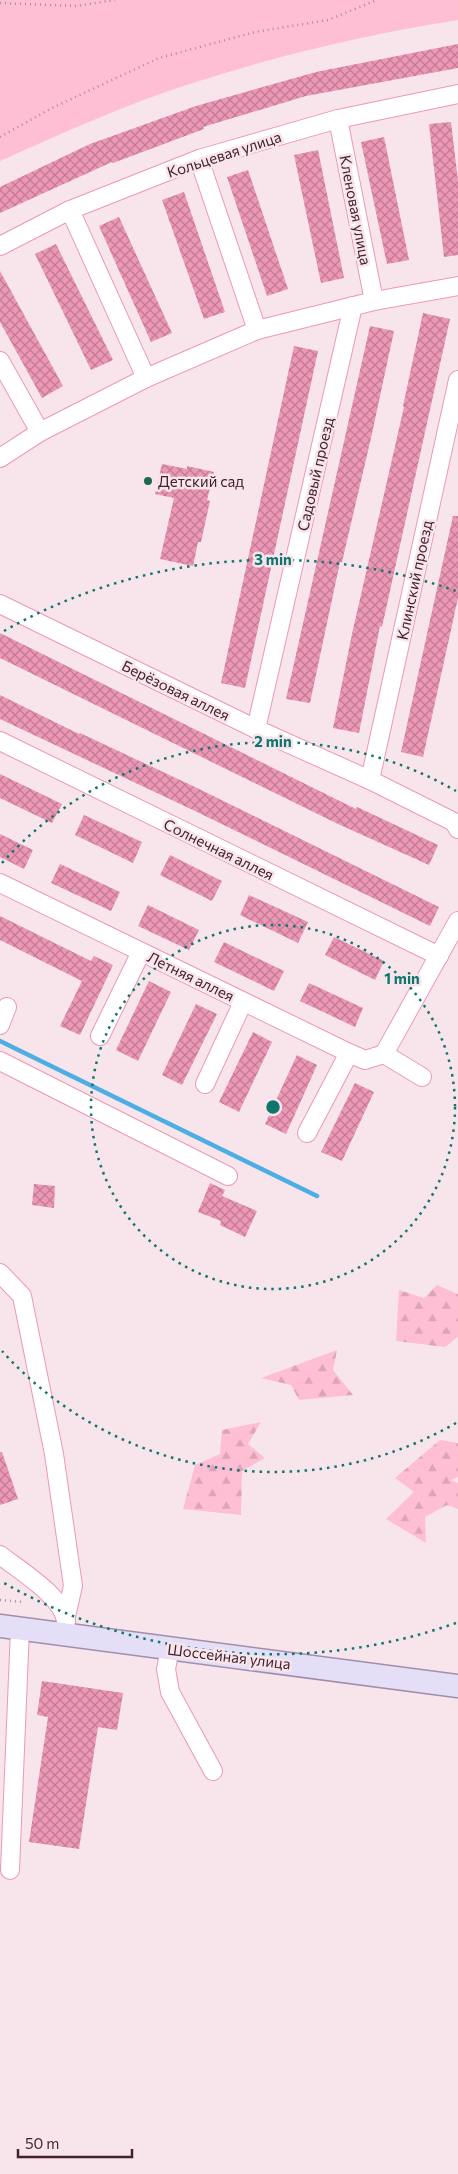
<svg xmlns="http://www.w3.org/2000/svg" width="458" height="2174" font-family="Commissioner,sans-serif">
<defs>
<pattern id="forest-firs" width="22" height="20" patternUnits="userSpaceOnUse" patternTransform="scale(1.25)"><rect width="22" height="20" fill="#febfd5"/><path d="M5 1l3.5 6h-7zM16 11l3.5 6h-7z" fill="#dba4b7"/></pattern>
<pattern id="building-cross-hatch" width="8" height="8" patternUnits="userSpaceOnUse" patternTransform="scale(1.25)"><rect width="8" height="8" fill="#ec97b6"/><path d="M0 0l8 8M0 8l8-8" fill="none" stroke="#c17b94"/></pattern>
</defs>
<rect width="100%" height="100%" fill="#f8e5eb"/>
<path fill="#febfd5" d="M0,0H458V20C369,34 279,55 193,83C126,104 63,133 0,161Z"/>
<g fill="url(#forest-firs)">
<path d="M437,1285L458,1294V1337L445,1347L396,1341L399,1290L424,1298Z"/>
<path d="M337,1350L333,1370L353,1395L299,1400L291,1385L261,1378Z"/>
<path d="M261,1422L248,1444L265,1458L242,1471L241,1515L183,1509L195,1465L220,1454L222,1430Z"/>
<path d="M440,1440L458,1443V1477L451,1480L458,1483V1509L447,1505L425,1517L426,1543L386,1519L414,1492L395,1478Z"/>
</g>
<g fill="none" stroke-linecap="round" stroke-linejoin="round">
<path stroke="#4daee4" stroke-width="4.5" d="M0,1041L317,1196"/>
</g>
<g fill="url(#building-cross-hatch)">
<path d="M458,44V68L306,96L203,127L204,129L113,163L112,162L0,213V187L90,144L196,106L316,72Z"/>
<path d="M451,122L458,181V255L444,257L429,124Z"/>
<path d="M384,137L409,260L387,264L361,142Z"/>
<path d="M318,150L344,278L321,283L294,155Z"/>
<path d="M248,170L288,289L267,296L227,177Z"/>
<path d="M184,192L225,312L204,319L162,200Z"/>
<path d="M119,217L172,333L151,342L99,226Z"/>
<path d="M56,244L113,360L91,370L35,254Z"/>
<path d="M0,271L63,386L42,398L0,322Z"/>
<path d="M423,313L450,319L382,627L380,626L359,733L333,728L352,634L404,407L403,406Z"/>
<path d="M370,326L394,331L371,438L342,562H340L310,703L286,699Z"/>
<path d="M294,346L318,351L245,688L221,683Z"/>
<path d="M162,464L187,469V466L214,472L207,500L210,501L201,542H198L193,566L160,559L174,498L155,494Z"/>
<path d="M453,516H458V598L423,757L401,752Z"/>
<path d="M0,633L356,809L357,807L438,845L429,865L338,824L0,658Z"/>
<path d="M0,695L79,734L80,733L195,787L439,907L430,926L195,811L0,719Z"/>
<path d="M0,774L62,804L52,823L0,798Z"/>
<path d="M84,815L142,842L133,863L75,835Z"/>
<path d="M0,834L33,850L24,869L0,857Z"/>
<path d="M170,855L222,881L212,901L160,875Z"/>
<path d="M60,864L120,892L111,911L51,883Z"/>
<path d="M249,895L308,922L298,943L240,915Z"/>
<path d="M148,905L199,930L189,950L138,926Z"/>
<path d="M0,916L91,961L94,956L113,965L80,1035L60,1026L82,981L0,940Z"/>
<path d="M334,937L384,961L375,980L325,955Z"/>
<path d="M224,942L284,971L274,991L214,962Z"/>
<path d="M149,981L171,992L138,1061L116,1050Z"/>
<path d="M309,983L363,1008L355,1027L300,1001Z"/>
<path d="M196,1004L217,1014L182,1085L162,1075Z"/>
<path d="M253,1032L272,1042L239,1112L219,1102Z"/>
<path d="M297,1055L317,1065L286,1134L265,1124Z"/>
<path d="M355,1083L374,1092L342,1161L321,1152Z"/>
<path d="M210,1183L225,1190L222,1196L257,1211L245,1237L220,1225L221,1221L198,1212Z"/>
<path d="M34,1184L55,1186L54,1208L32,1205Z"/>
<path d="M0,1452H2L18,1499L0,1505Z"/>
<path d="M42,1681L123,1693L117,1730L98,1727L79,1849L29,1842L48,1717L37,1715Z"/>
</g>
<g fill="none" stroke-linecap="round" stroke-linejoin="round">
<defs>
<g id="minor">
<path d="M338,119L374,301"/>
<path d="M199,159L257,330"/>
<path d="M70,210L146,378"/>
<path d="M0,246L70,210L199,159L338,119L458,94"/>
<path d="M0,361L40,432"/>
<path d="M0,458L40,432L146,378L257,330L374,301L458,286"/>
<path d="M0,604L256,729L370,780L454,822L458,829"/>
<path d="M256,729L353,306"/>
<path d="M0,741L439,956"/>
<path d="M370,780L458,380"/>
<path d="M0,883L349,1053L365,1060L384,1054"/>
<path d="M0,1025L7,1007"/>
<path d="M100,1036L141,952"/>
<path d="M384,1054L458,921"/>
<path d="M384,1054L422,1077"/>
<path d="M0,1061L228,1176"/>
<path d="M205,1084L243,1002"/>
<path d="M307,1133L349,1053"/>
<path d="M0,1273L22,1296L54,1454L73,1586L66,1616"/>
<path d="M0,1555C19,1570 64,1597 66,1622"/>
<path d="M170,1648L166,1669L170,1692L213,1771"/>
<path d="M10,1870L20,1629"/>
</g>
<path id="major" d="M0,1626L458,1686"/>
</defs>
<use href="#minor" stroke="#ec98b6" stroke-width="20"/>
<use href="#major" stroke="#a08eac" stroke-width="25"/>
<g stroke="#a88f97" stroke-width="2.5" stroke-dasharray="1 4" stroke-linecap="butt">
<path d="M0,3L76,6L115,0"/>
<path d="M0,137L52,108L159,58L255,32L328,20L377,0"/>
<path d="M0,1600L23,1602"/>
</g>
<use href="#minor" stroke="#fff" stroke-width="18"/>
<use href="#major" stroke="#e4def6" stroke-width="22"/>
</g>
<g fill="none" stroke="#0f766e" stroke-width="2.5" stroke-dasharray="2.5 5">
<circle cx="273" cy="1107" r="182"/>
<path d="M456 1423A365 365 0 0 1 2 1351M2 863A365 365 0 0 1 456 791"/>
<path d="M456 1623A547 547 0 0 1 4 1583M4 631A547 547 0 0 1 456 591"/>
</g>
<circle fill="#216557" stroke="#f8e5eb" stroke-width="2" cx="148" cy="481" r="5"/>
<g text-anchor="middle" dominant-baseline="central" stroke-width="5" stroke-linejoin="round" paint-order="stroke">
<g font-size="15" fill="#43222e" stroke="#f8e5eb">
<text transform="translate(224 154) rotate(-18)">Кольцевая улица</text>
<text transform="translate(356 210) rotate(79)">Кленовая улица</text>
<text transform="translate(315 474) rotate(-77)">Садовый проезд</text>
<text transform="translate(414 580) rotate(-78)">Клинский проезд</text>
<text transform="translate(176 690) rotate(26)">Берёзовая аллея</text>
<text transform="translate(219 849) rotate(26)">Солнечная аллея</text>
<text transform="translate(191 976) rotate(26)">Летняя аллея</text>
<text transform="translate(229 1656) rotate(7)">Шоссейная улица</text>
</g>
<g font-size="15" fill="#43222e" stroke="#f8e5eb" text-anchor="start">
<text x="158" y="481">Детский сад</text>
</g>
</g>
<circle cx="273" cy="1107" r="8" fill="#0f766e" stroke="#f8e5eb" stroke-width="2.5"/>
<g font-size="15" text-anchor="middle" font-weight="bold" fill="#0f766e" stroke="#f8e5eb" stroke-width="5" stroke-linejoin="round" paint-order="stroke">
<text x="273" y="565">3 min</text>
<text x="273" y="747">2 min</text>
<text x="402" y="984">1 min</text>
</g>
<path d="M18 2149v8h114v-8" fill="none" stroke="#43222e" stroke-width="2.5"/>
<text x="25" y="2149" font-size="15" fill="#43222e" stroke="#f8e5eb" stroke-width="4" paint-order="stroke">50 m</text>
</svg>
